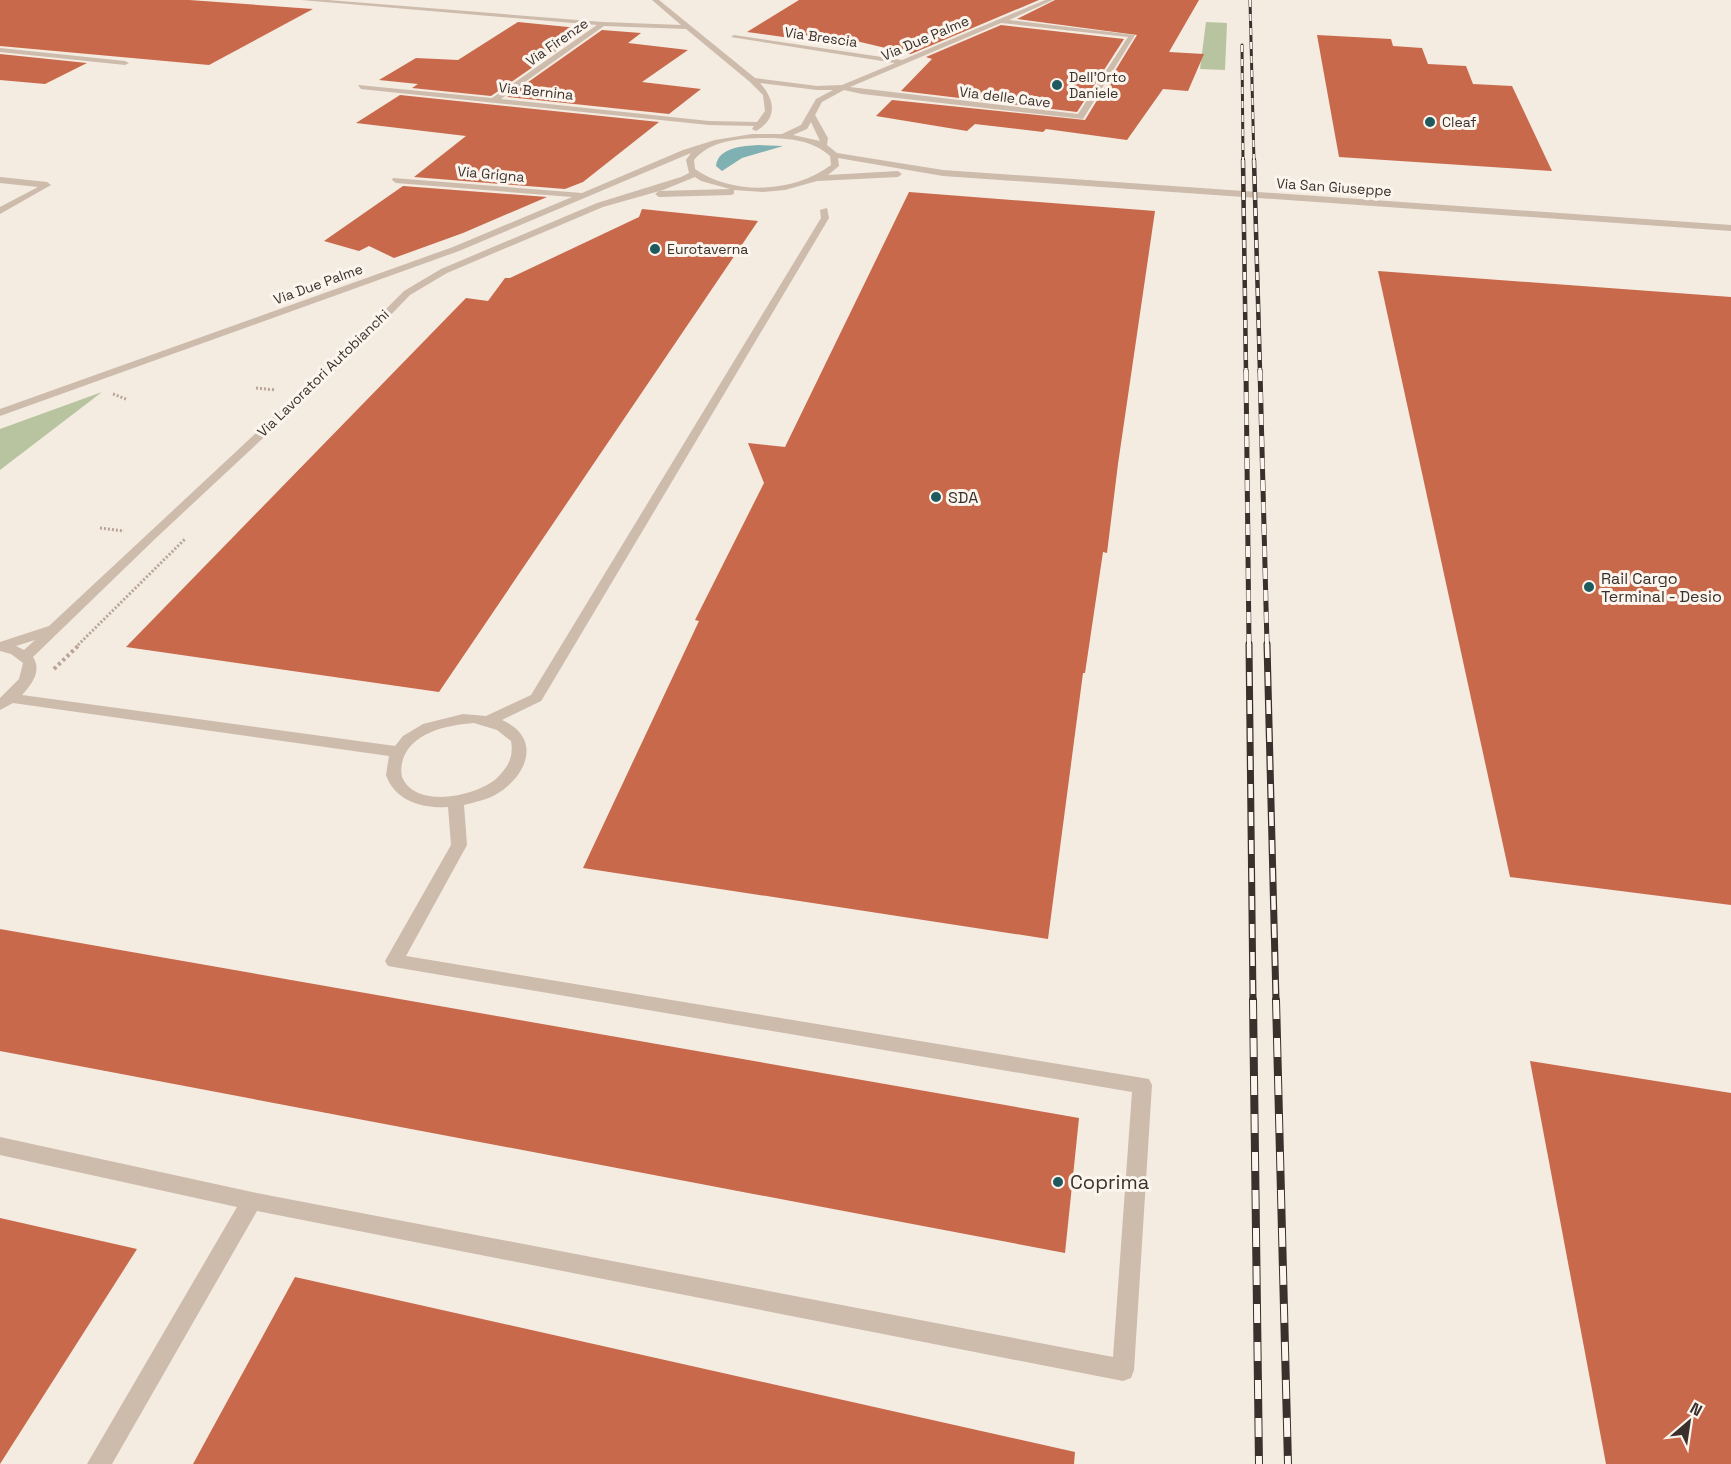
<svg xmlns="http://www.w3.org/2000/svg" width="1731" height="1464" font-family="'Space Grotesk',sans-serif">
<rect width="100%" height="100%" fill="#f4ebe1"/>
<g fill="#b8c4a0">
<path d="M1206,22L1227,23L1225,70L1200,69Z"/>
<path d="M102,392L0,470V429Z"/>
</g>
<path fill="#7fb0b2" d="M758,145L783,146L742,158L722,171L716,166C718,147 744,146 758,145Z"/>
<g fill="#c8694b">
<path d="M0,0H189L313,9L209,65L0,46Z"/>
<path d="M799,0H1039L911,54L818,32L812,36L803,35L798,39L747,32Z"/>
<path d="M1055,0H1199L1169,52L1204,54L1188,91L1163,89L1127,140L1046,129L1043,132L975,124L967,131L876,116L892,100L1085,120L1137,35L1017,19Z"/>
<path d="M518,22L588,29L491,96L412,88L418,84L379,80L416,58L458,60Z"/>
<path d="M1001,25L1124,39L1077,112L901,91L932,59L926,57Z"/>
<path d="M602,30L641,33L628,43L688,50L642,82L701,89L669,114L507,97Z"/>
<path d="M1317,35L1391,39L1393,46L1422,48L1428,64L1466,66L1473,84L1512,86L1552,171L1339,157Z"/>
<path d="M0,54L87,63L45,84L0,80Z"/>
<path d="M400,95L659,122L583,182L565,189L414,177L466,136L356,123Z"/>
<path d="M403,186L547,197L463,233L394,258L369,246L359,251L324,241Z"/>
<path d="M909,192L1155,211L1118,464L1107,553L1103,552L1085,673H1083L1048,939L583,868L699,621L695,620L764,483L748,443L785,447Z"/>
<path d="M642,209L758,221L439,692L126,647L466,298L488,301L505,278H510L639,217Z"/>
<path d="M1378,271L1731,297V905L1510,877Z"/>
<path d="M0,929L1079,1118L1065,1253L0,1051Z"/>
<path d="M1530,1061L1731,1093V1464H1606Z"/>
<path d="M0,1218L137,1249L0,1464Z"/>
<path d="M295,1277L1075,1452L1074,1464H193Z"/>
</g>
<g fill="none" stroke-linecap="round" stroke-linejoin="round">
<g stroke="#b9a596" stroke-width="3" stroke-dasharray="2 2" stroke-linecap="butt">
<path d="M256,388L276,390"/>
<path d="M113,394L126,399"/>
<path d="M100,528L124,531"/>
<path d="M78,645L185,539"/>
</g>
<path stroke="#b9a596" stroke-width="4" stroke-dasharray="3 3" stroke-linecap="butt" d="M54,669L80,644"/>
<g fill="#cdbbac" fill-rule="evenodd">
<path d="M301,0H328L603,22L681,25L652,0H659L755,78L817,86L842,85L895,63L731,37L734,35L902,60L1045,0H1053L1009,20L1135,35L1083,119L862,94L844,90L822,102L815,115L828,138L827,145L837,153L943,170L1731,225V231L943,176L838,158L839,166L828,175L898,171L902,174L898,177L817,181L785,190L763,192L734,190V194L731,195L659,197L655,194L659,191L730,189L701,181L695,177L663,190L603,207L447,273L410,295L352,355L156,538L33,657C42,671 32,684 22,695L395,746L403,736L423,724L463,714L486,716L531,695L821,218L820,210L827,208L829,218L543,698L541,701L502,720C543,738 527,777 495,795C486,800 475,802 464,805L467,845L406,956L1149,1079L1152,1085L1134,1370L1131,1378L1123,1381L257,1211L112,1464H87L237,1207L0,1155V1137L252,1192L1113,1357L1132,1092L388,966L385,961L451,845L448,807C423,809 395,801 386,775L389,756L13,703L0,710V698L19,679L23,663L11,654L0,651V642L49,626L344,351L404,291L441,269L597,203L681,177L689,173L686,160L691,153L459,251L0,416V409L453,247L572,197L396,183L392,180L393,178L582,193L683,150L715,140L752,134H782L801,125L816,99L833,90H817L760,83C776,101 777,119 756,131L752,129L754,126L709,125L361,89L358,85L492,98L597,25ZM1001,23L1128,37L1078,114L850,87ZM604,26L686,29L750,82L763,95L765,111L757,122L709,121L501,99ZM811,122L820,141L793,135L807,129ZM773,138C794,139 813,141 830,156L831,165C794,193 733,196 695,169L694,160C712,138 746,138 773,138ZM35,640L24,650L16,646ZM474,723L497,730L511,741C514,757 508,767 497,778C477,796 416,810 402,777C401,772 401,767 402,763C409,732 448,725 474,723Z"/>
<path d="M0,48L125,61L129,63L125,65L0,52Z"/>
<path d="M0,177L47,182L51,185L0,214V207L38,187L0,183Z"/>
</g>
<defs>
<g id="rail-far4">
<path d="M1250,0L1254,162"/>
<path d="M1242,45L1243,162"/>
</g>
<g id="rail-far3">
<path d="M1243,160L1246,372"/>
<path d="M1254,160L1260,372"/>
</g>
<g id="rail-far2">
<path d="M1246,370L1249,645"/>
<path d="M1260,370L1267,645"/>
</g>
<g id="rail-far1">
<path d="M1249,644L1253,1001"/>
<path d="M1267,644L1276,1001"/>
</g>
<g id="rail">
<path d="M1253,1000L1259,1464"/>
<path d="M1276,1000L1288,1464"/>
</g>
</defs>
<use href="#rail-far4" stroke="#3b302b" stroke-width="3"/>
<use href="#rail-far3" stroke="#3b302b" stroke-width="4.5"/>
<use href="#rail-far2" stroke="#3b302b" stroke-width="5"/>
<use href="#rail-far1" stroke="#3b302b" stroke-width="7"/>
<use href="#rail" stroke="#3b302b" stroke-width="8"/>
<use href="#rail-far4" stroke="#fbf5ee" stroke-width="2" stroke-dasharray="7" stroke-linecap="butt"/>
<use href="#rail-far3" stroke="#fbf5ee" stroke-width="3" stroke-dasharray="8" stroke-linecap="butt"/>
<use href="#rail-far2" stroke="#fbf5ee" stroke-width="4" stroke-dasharray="11" stroke-linecap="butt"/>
<use href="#rail-far1" stroke="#fbf5ee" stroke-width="4.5" stroke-dasharray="14" stroke-linecap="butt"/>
<use href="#rail" stroke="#fbf5ee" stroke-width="6" stroke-dasharray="19" stroke-linecap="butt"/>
</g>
<g fill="#1f5a5e" stroke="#fbf5ee" stroke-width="2">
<circle cx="1057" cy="85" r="6"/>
<circle cx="1430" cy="122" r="6"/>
<circle cx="655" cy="249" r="6"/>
<circle cx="936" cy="497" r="6"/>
<circle cx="1589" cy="587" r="6"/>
<circle cx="1058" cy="1182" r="6"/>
</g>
<g text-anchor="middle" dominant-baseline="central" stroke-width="6" stroke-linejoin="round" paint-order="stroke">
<g font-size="14" fill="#3b302b" stroke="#fbf5ee">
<text transform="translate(821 37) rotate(8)">Via Brescia</text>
<text transform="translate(925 38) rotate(-23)">Via Due Palme</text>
<text transform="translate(557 42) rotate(-35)">Via Firenze</text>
<text transform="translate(536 91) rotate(6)">Via Bernina</text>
<text transform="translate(1005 97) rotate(7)">Via delle Cave</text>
<text transform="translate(491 174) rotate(5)">Via Grigna</text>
<text transform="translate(1334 187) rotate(4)">Via San Giuseppe</text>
<text transform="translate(318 284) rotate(-20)">Via Due Palme</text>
<text transform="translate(323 373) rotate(-44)">Via Lavoratori Autobianchi</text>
</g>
<g font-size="14" fill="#3b302b" stroke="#fbf5ee" text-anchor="start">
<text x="1069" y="77">Dell'Orto<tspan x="1069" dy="16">Daniele</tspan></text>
<text x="1442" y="122">Cleaf</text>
<text x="667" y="249">Eurotaverna</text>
</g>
<g font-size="16" fill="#3b302b" stroke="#fbf5ee" text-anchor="start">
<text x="948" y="497">SDA</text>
<text x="1601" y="578">Rail Cargo<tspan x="1601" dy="18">Terminal - Desio</tspan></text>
</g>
<g font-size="20" fill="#3b302b" stroke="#fbf5ee" text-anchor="start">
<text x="1070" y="1182">Coprima</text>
</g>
</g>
<g transform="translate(1689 1422) rotate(29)" stroke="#fbf5ee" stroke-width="4.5" paint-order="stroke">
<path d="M0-4.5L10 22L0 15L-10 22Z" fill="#3b302b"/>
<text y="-9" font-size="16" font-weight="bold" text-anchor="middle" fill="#3b302b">N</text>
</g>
</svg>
